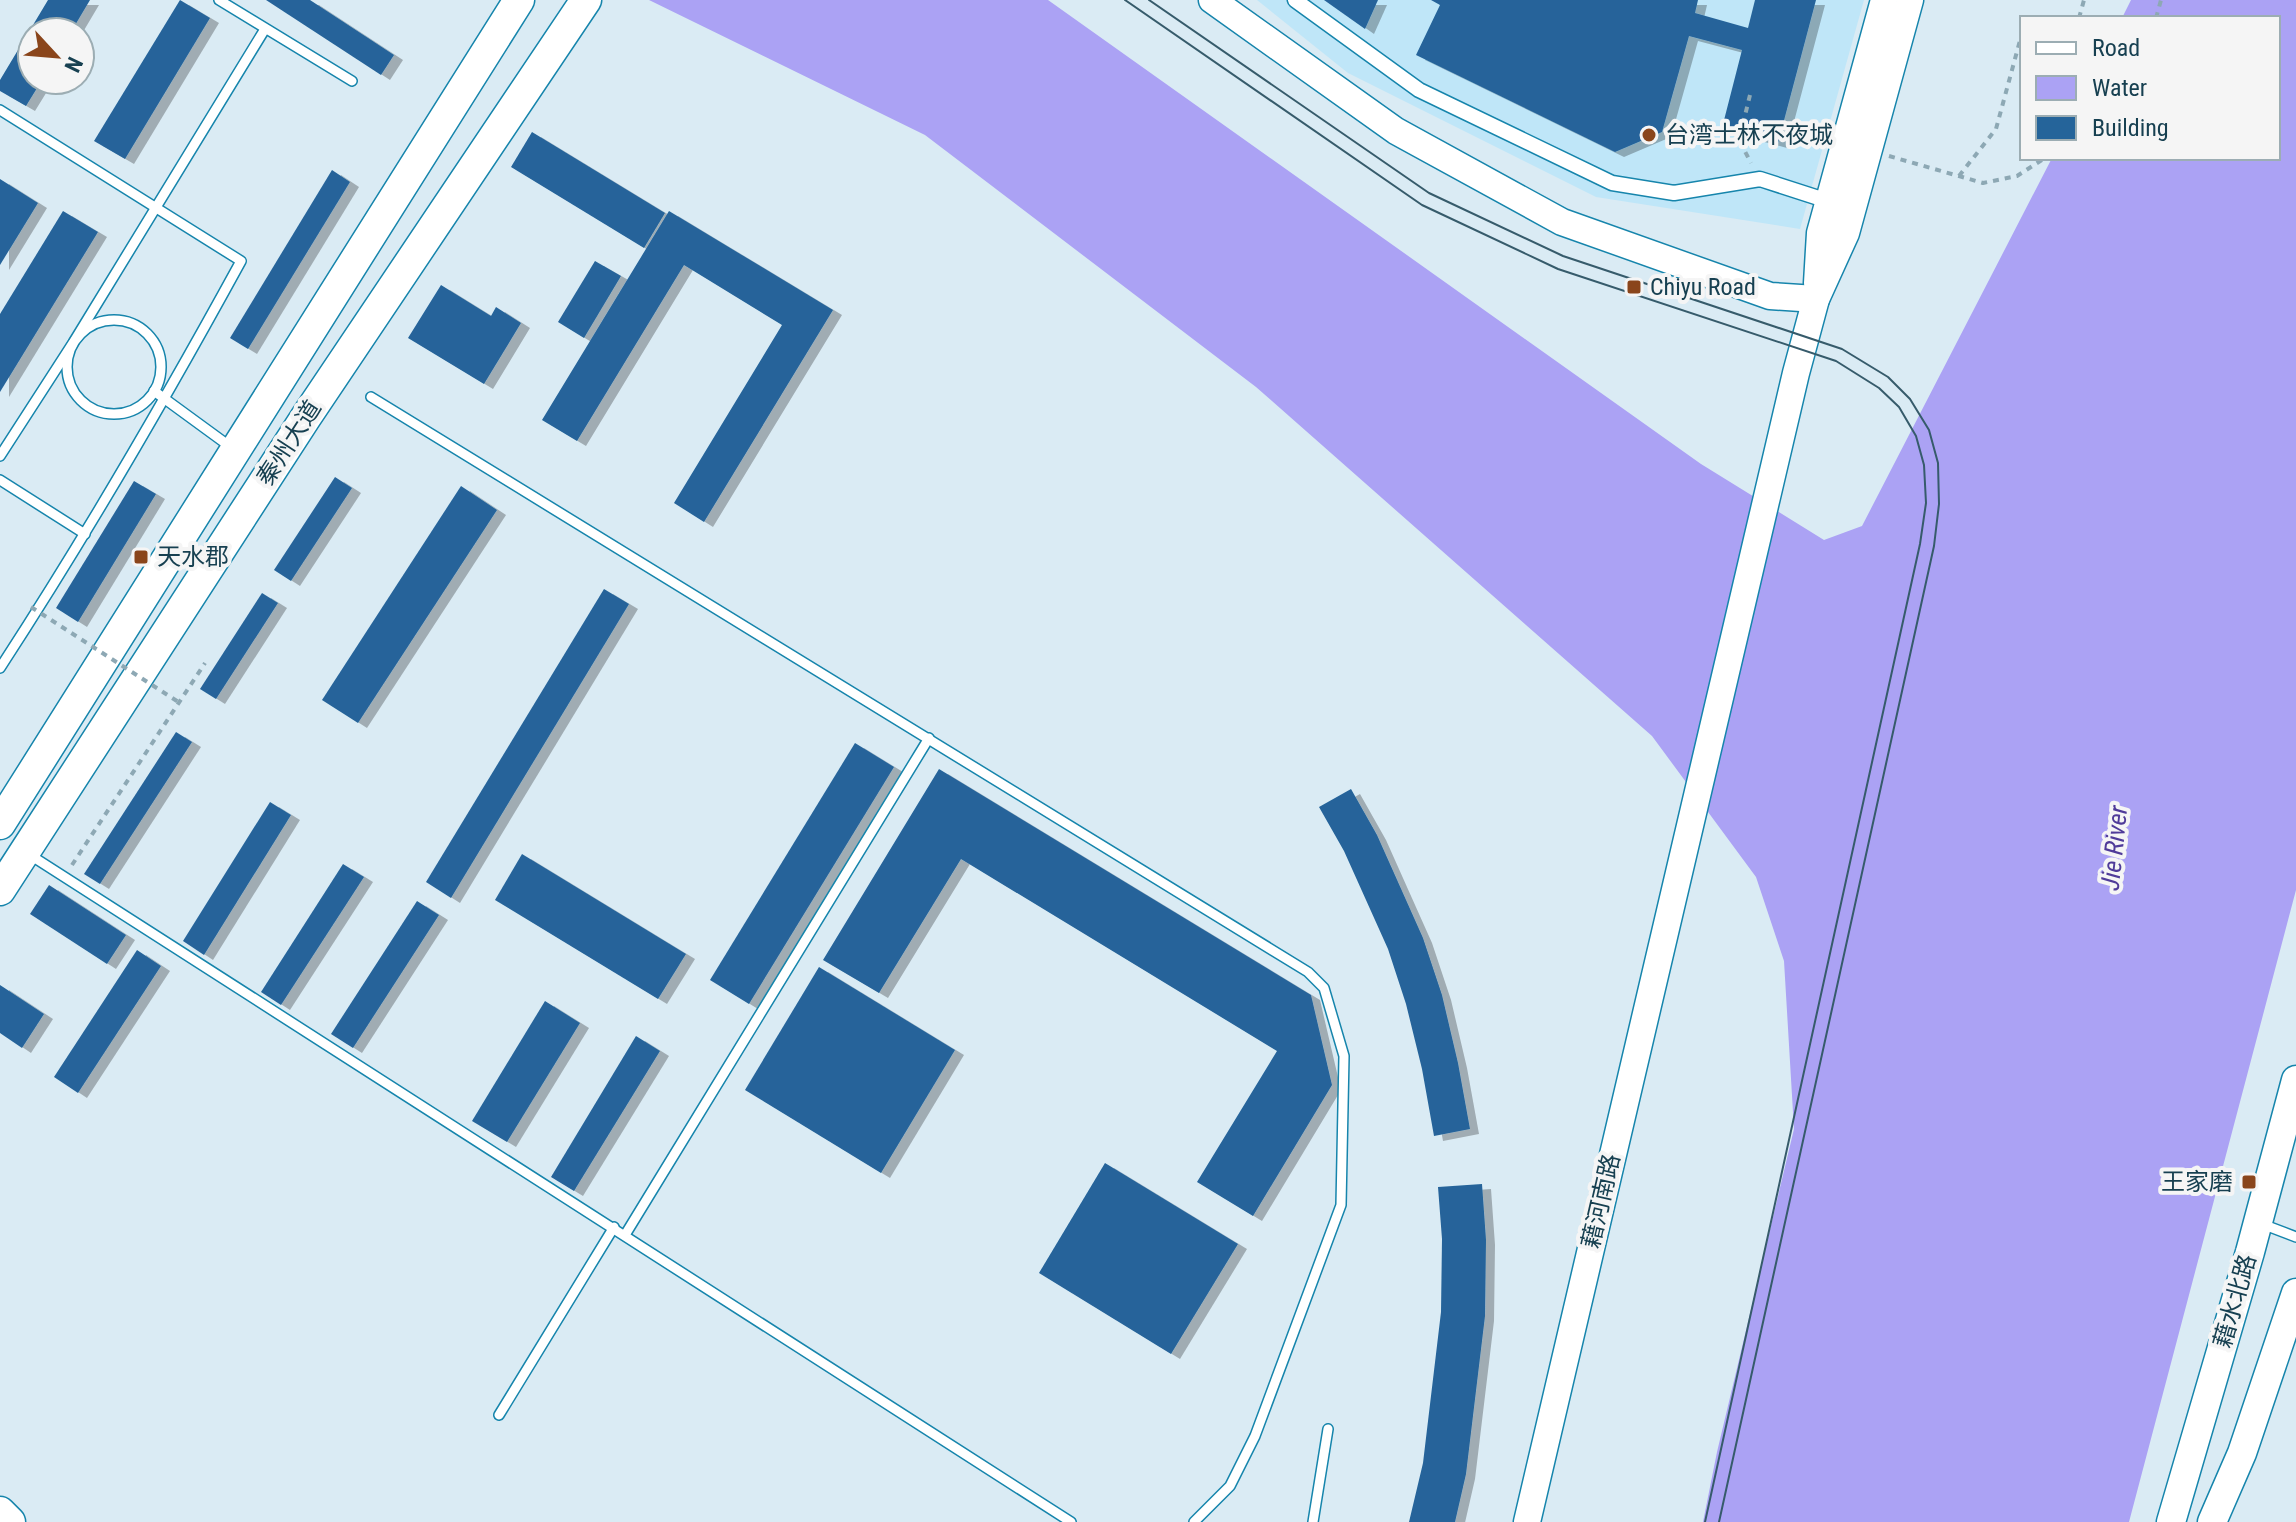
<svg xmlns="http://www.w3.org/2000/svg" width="2296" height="1522" font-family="'Roboto Condensed','Noto Sans SC',sans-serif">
<defs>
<filter id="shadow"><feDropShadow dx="9" dy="5" stdDeviation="0" flood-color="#0004"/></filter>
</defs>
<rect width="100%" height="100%" fill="#daebf4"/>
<path fill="#bfe6f8" d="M1257,0H1864L1800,229L1596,197L1348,73Z"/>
<path fill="#aba2f4" d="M649,0H1048L1701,464L1824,540L1862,526L2052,158H2278V18H2122L2131,0H2296V890L2129,1522H1703L1717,1452L1794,1129L1784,961L1756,877L1652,736L1256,387L925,135Z"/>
<g fill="#25649a" filter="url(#shadow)">
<path d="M48,0H90L71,32H32V80H42L26,106L0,91V80Z"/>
<path d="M180,0L210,18L125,159L94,141Z"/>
<path d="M266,0H310L394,55L381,75Z"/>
<path d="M1324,0H1378L1365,29Z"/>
<path d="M1431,0H1698L1695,13L1748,28L1755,0H1816L1778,143L1722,128L1742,50L1689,36L1662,132L1615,152L1416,55L1440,5Z"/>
<path d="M532,132L665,213L644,248L511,167Z"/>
<path d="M332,170L350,182L248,349L230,338Z"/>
<path d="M0,179L38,203L0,265Z"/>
<path d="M63,211L98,232L0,392V314Z"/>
<path d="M669,211L833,310L704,522L674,503L782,325L684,265L577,441L542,420Z"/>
<path d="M595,261L621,276L584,338L558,322Z"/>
<path d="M441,285L491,316L496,307L521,323L484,384L408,338Z"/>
<path d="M335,477L352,488L291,581L274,570Z"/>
<path d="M134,481L156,494L78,622L56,608Z"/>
<path d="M461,486L497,510L358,723L322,700Z"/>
<path d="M604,589L629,604L451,898L426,882Z"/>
<path d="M262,593L278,603L216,699L200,689Z"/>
<path d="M176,732L192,742L100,884L84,874Z"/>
<path d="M855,743L894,767L749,1004L710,980Z"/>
<path d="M939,769L1311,995L1332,1085L1253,1216L1197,1182L1277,1051L961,859L879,993L823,960Z"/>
<path d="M1351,789L1377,835L1423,938L1442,995L1458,1063L1470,1129L1434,1136L1422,1069L1406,1004L1388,949L1344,851L1319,807Z"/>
<path d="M270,802L291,815L204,955L183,941Z"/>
<path d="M522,854L686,954L658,999L495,900Z"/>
<path d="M343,864L364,877L281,1005L261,992Z"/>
<path d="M49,885L126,935L107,964L30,914Z"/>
<path d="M417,901L439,915L353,1048L331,1034Z"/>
<path d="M137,950L161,966L78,1093L54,1077Z"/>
<path d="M819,967L955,1050L881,1173L745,1090Z"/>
<path d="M0,985L44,1014L22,1048L0,1033Z"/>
<path d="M545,1001L580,1023L507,1142L472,1121Z"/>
<path d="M636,1036L660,1051L574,1191L551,1177Z"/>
<path d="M1105,1163L1238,1244L1171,1354L1039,1273Z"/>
<path d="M1482,1184L1486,1240L1485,1316L1466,1474L1455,1522H1409L1423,1463L1441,1312L1442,1239L1438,1187Z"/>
</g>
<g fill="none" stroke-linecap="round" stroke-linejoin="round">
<defs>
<g id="service">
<path d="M219,0L352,81"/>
<path d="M0,110L241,261C165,400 86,536 0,668"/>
<circle cx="114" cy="367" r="47"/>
<path d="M154,391L232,448"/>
<path d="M371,397L1308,972L1324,988L1344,1056L1341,1205L1255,1436L1230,1486L1194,1522"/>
<path d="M0,456L73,343L265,29"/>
<path d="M0,480L85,534"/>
<path d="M27,853L1071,1522"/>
<path d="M2262,1224L2296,1237"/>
<path d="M625,1235L929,738"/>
<path d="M499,1415L614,1227"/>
<path d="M1313,1522L1328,1429"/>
</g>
<path id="pedestrian" d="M1295,0L1419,90L1612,183L1674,193L1760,179L1828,201"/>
<g id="secondary">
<path d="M1212,0L1396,131L1562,222L1770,296L1816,299"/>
<path d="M1817,283L1820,233L1884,0"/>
<path d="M1527,1522L1796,373L1816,299L1846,233L1910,0"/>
</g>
<g id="primary">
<path d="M2171,1522L2250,1252L2296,1080"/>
<path d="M2212,1522L2242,1453L2296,1293"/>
</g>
<g id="trunk">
<path d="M0,824L519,0"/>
<path d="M0,890L306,417L586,0"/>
<path d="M0,1512L10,1522"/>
</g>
</defs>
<use href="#service" stroke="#1685ac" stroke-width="12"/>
<use href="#pedestrian" stroke="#1685ac" stroke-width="17"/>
<use href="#secondary" stroke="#1685ac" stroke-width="29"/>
<use href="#primary" stroke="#1685ac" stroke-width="31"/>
<use href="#trunk" stroke="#1685ac" stroke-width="33"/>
<g stroke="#8da8b4" stroke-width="4" stroke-dasharray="6 6" stroke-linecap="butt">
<path d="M2079,18L2084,0"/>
<path d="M2156,18L2161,0"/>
<path d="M1750,95L1739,140L1751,163"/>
<path d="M1889,156L1983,183L2017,176L2045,158"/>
<path d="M1959,176L1996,129L2022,33"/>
<path d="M72,865L205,663"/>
</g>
<use href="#service" stroke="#fff" stroke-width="9"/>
<use href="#pedestrian" stroke="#fff" stroke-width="14"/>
<use href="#secondary" stroke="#fff" stroke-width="26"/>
<use href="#primary" stroke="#fff" stroke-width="28"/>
<use href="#trunk" stroke="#fff" stroke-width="30"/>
<g stroke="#365b6b" stroke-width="2">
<path d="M1125,0L1422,205L1558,269L1836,361L1879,388L1899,407L1916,436L1924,465L1926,503L1920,544L1705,1522"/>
<path d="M1149,0L1429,193L1563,256L1842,349L1888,377L1910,399L1929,430L1938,463L1939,504L1934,546L1719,1522"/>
</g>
<path stroke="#8da8b4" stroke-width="4" stroke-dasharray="6 6" stroke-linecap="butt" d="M31,607L180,703"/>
</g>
<g fill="#8a451b" stroke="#f5f5f5" stroke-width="3">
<circle cx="1649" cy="135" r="8"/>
<rect x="1626" y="279" width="16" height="16" rx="4"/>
<rect x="133" y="549" width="16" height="16" rx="4"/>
<rect x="2241" y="1174" width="16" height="16" rx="4"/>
</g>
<g text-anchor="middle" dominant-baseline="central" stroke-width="8" stroke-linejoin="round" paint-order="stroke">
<g font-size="24" fill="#174051" stroke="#f5f5f5" text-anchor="start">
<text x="1665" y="135">台湾士林不夜城</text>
<text x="1650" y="287">Chiyu Road</text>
<text x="157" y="557">天水郡</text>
<text x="2233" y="1182" text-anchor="end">王家磨</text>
</g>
<g font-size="24" fill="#174051" stroke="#f5f5f5">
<text transform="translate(289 443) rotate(-57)">秦州大道</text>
<text transform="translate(1601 1201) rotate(-77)">藉河南路</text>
<text transform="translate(2235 1301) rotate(-74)">藉水北路</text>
</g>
<g font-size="26" font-style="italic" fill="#4f3b99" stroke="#f5f5f5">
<text transform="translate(2114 848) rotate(-84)">Jie River</text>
</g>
</g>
<rect x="2020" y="16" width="260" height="144" fill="#f5f5f5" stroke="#9cadb3" stroke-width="2"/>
<rect x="2036" y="42" width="40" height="12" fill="#ffffff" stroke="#9cadb3" stroke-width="2"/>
<text x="2092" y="56" font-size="24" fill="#174051">Road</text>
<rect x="2036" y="76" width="40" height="24" fill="#aba2f4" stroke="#9cadb3" stroke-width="2"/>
<text x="2092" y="96" font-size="24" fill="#174051">Water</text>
<rect x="2036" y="116" width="40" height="24" fill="#25649a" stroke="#9cadb3" stroke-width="2"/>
<text x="2092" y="136" font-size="24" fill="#174051">Building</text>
<g transform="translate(56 56) rotate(116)"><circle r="38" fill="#f5f5f5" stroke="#9cadb3" stroke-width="2"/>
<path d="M0-6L14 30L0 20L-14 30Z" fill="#8a451b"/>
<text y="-12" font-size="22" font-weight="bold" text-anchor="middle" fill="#174051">N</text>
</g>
</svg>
